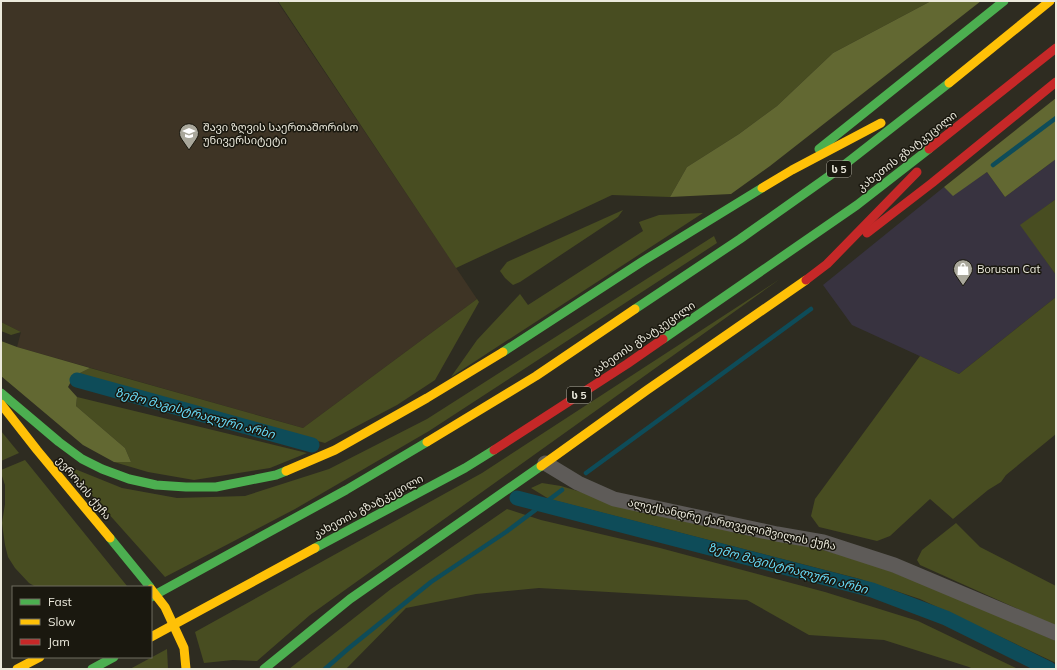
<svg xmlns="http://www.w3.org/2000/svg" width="1057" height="670" font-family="Mulish,'Noto Sans Georgian',sans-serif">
<rect width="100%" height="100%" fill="#2e2c21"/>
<path fill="#383340" d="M1056,159V199L1021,225L1056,275V297L959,374L852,325L823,285L944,187L953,195L987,172L1005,197Z"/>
<path fill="#3e3425" d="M1,1H277L477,299L303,428L17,347L21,332L1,322Z"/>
<g fill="#484d21">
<path d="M278,1H931L833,53L777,106L739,134L687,167L670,197L612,195L456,268Z"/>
<path d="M1056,199V275L1020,225Z"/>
<path d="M623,210L618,217L520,282L513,285L505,278L500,271L507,262Z"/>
<path d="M703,213L451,377L477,340L520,294L528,305L643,231L639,222L659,215Z"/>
<path d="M714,236L717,243L429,431L295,509L165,577L65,465L122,488L177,498L245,496L329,469L427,419Z"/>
<path d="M780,279L310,615L257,661L233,660L204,663L195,632L482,473Z"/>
<path d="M1056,297V434L1006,475L1001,482L988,490L953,519L930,499L890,536L877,541L819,527L811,516L815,499L920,356L959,374Z"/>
<path d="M477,299L479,302L435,380L397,405L325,443L74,376L90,368L303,428Z"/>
<path d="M1,322L21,332L11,335L1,331Z"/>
<path d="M77,397L307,453L270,468L194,480L148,472L114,462H131L125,448L76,406Z"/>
<path d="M1,431L19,453L1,461Z"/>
<path d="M25,460L127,586L125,587H36L29,583L15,568L8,557L5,545L2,523L5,504V485L1,473V470Z"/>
<path d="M542,483L561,486L598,497L778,538L867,562L973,604L1056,641V663L920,599L860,579L549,499L531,488Z"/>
<path d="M507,509L541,520L660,548L825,592L918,621L1018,669H973L969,667L884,640L809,635L747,600L539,588L476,594L406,608L346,669H289L391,589Z"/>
<path d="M956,523L980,547L1056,586V626L920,565L917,560L922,550Z"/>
<path d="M167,649L168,669H130Z"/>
</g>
<g fill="#626832">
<path d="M931,1H981L770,166L731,194L670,197L687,167L739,134L777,106L833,53Z"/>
<path d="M1056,98V159L1005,197L987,172L953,196L944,187Z"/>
<path d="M1,341L17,347L90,368L74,376L68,387L77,397L76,406L125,448L131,462H114L83,445L1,376Z"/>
</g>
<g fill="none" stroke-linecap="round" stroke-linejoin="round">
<g stroke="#0e4c59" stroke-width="4.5">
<path d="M993,165L1056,118"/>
<path d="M586,473L811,309"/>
<path d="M325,669L349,648L431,582L506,532L562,490"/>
</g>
<g stroke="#0e4c59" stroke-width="15">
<path d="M77,380L312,445"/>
<path d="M517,498L872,590L946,618L1049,669"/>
</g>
<path stroke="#5e5b58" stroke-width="15" d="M545,463L578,483L614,499L777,534L823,542L894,565L1056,633"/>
<g stroke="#4caf50" stroke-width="9">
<path d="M819,149L1004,1"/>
<path d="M635,309L740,239L839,169L949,83"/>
<path d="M663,339L857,205L929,149"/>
<path d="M503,352L643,261L762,188"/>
<path d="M1,393L59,442L82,459L102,469L129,479L156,485L186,487H216L276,475L286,471"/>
<path d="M110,538L150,587"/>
<path d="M315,548L465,468L494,450"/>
<path d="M151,597L346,490L427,442"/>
<path d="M92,669L114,657"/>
<path d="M264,669L350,599L541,466"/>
</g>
<g stroke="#ffc107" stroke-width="9">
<path d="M949,83L1050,1"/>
<path d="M762,188L792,170L881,123"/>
<path d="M1,404L37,450L110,538"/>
<path d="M427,442L536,376L635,309"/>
<path d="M541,466L647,390L806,280"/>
<path d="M286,471L335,450L427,398L503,352"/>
<path d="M151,637L315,548"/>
<path d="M17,669L40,657"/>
</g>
<g stroke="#c62828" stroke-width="9">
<path d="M929,149L1056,48"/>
<path d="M867,233L932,183L1056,82"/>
<path d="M806,280L827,264L917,172"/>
<path d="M494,450L627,364L663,339"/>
</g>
<path stroke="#ffc107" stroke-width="9" d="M151,589L165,607L184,648L186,669"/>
</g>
<defs>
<symbol id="university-pin" viewBox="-11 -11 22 30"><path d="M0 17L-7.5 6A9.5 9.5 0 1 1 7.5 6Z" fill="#a9a79b" stroke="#1a180f"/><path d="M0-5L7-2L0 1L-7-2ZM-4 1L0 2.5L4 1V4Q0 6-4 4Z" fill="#fff"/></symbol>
<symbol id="shop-pin" viewBox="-11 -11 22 30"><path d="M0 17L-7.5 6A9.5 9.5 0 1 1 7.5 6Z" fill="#a9a79b" stroke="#1a180f"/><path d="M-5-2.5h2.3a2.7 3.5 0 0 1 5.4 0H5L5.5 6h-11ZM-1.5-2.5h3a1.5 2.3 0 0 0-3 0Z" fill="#fff"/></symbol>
</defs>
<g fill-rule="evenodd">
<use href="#university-pin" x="178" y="122" width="22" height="30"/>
<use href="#shop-pin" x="952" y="258" width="22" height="30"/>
</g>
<g text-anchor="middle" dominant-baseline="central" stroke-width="3" stroke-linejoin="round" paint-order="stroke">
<g fill="#1a180f" stroke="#acaa9e" stroke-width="1">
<rect x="827" y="161" width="24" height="16" rx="3"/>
<rect x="567" y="387" width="24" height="16" rx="3"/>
</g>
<g font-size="10" font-weight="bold" fill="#ebe9dc">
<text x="839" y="169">ს 5</text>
<text x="579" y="395">ს 5</text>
</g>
<g font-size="11" fill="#ebe9dc" stroke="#1a180f" text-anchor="start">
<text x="203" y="127">შავი ზღვის საერთაშორისო<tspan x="203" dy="13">უნივერსიტეტი</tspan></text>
<text x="977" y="269">Borusan Cat</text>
</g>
<g font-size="11" fill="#ebe9dc" stroke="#1a180f">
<text transform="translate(907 151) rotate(-38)">კახეთის გზატკეცილი</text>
<text transform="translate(643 338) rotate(-34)">კახეთის გზატკეცილი</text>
<text transform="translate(84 488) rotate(50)">ევროპის ქუჩა</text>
<text transform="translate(368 506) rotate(-28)">კახეთის გზატკეცილი</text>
<text transform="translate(732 524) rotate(12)">ალექსანდრე ქართველიშვილის ქუჩა</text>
</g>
<g font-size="12" font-style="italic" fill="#66dbf9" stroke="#1a180f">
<text transform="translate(195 413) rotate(15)">ზემო მაგისტრალური არხი</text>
<text transform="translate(788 568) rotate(15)">ზემო მაგისტრალური არხი</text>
</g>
</g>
<rect width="1057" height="670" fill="none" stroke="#ebe9dc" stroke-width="4"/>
<rect x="12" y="586" width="140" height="72" fill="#1a180f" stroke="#6e6c61"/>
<rect x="20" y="599" width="20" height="6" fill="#4caf50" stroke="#6e6c61"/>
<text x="48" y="606" font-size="12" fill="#ebe9dc">Fast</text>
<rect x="20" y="619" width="20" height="6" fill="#ffc107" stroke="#6e6c61"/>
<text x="48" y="626" font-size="12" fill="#ebe9dc">Slow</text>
<rect x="20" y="639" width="20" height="6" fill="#c62828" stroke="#6e6c61"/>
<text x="48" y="646" font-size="12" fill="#ebe9dc">Jam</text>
</svg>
